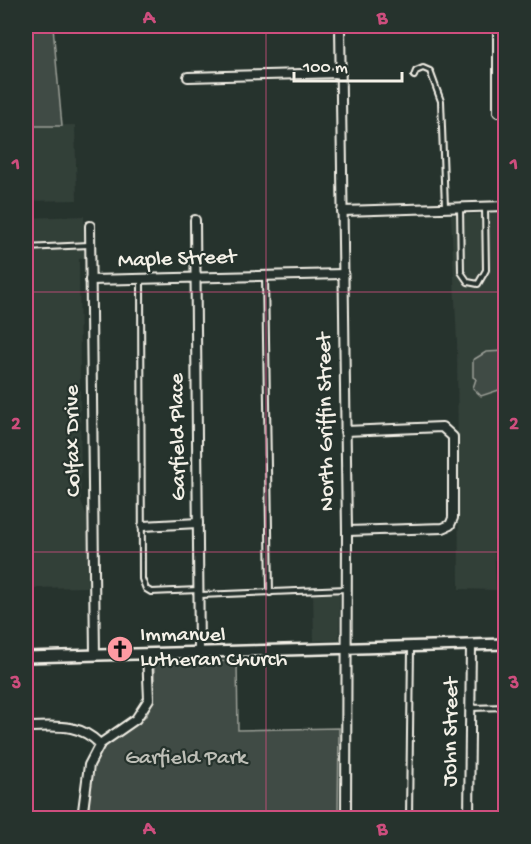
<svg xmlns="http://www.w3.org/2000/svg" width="531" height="844" font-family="'Gochi Hand',sans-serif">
<rect width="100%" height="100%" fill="#26332d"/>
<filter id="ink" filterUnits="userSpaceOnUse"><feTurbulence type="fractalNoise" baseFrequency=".0167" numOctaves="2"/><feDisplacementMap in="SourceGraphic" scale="12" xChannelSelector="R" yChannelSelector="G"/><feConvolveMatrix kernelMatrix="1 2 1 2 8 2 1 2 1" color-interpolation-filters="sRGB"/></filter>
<g filter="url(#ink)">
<g fill="#333f39">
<path d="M75,125L77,200L26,201V126Z"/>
<path d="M505,213L506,539L494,540L496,590L459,589L457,343L451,215Z"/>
<path d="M84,216V258L79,259L81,501L88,519L89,587L26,588V218Z"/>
<path d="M340,589L339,640L314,641L313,590Z"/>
</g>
<g fill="#414b45" stroke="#9a9e96" stroke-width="1.5">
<path d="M26,26H152V27H53L62,126H26Z"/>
<path d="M505,351V388L481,396L473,388L476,379L473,377V360L486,352Z"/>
<path d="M237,661L238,730L339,728L338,818H88L91,769L102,749L147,715L154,688V663Z"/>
</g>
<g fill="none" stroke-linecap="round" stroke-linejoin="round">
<defs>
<g id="service">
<path d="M414,76L416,71L423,68L430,71L441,101L445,207"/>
<path d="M460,208L461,272L468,282L478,284L486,270L485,207"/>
<path d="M26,248L89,245"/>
<path d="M265,276L270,593"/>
<path d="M141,279L142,579L146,589L151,592L198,590"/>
<path d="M200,595L347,589"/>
<path d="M470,708L506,707"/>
<path d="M409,818L411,648"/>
</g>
<g id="minor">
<path d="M340,26L347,531L346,818"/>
<path d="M498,26V112H506"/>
<path d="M188,77L341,73"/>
<path d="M342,211L506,206"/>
<path d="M195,220L199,653"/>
<path d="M90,226L95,655"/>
<path d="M90,280L343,274"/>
<path d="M345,431L442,427L453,437V518L450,525L443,528L347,531"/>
<path d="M143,526L198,523"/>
<path d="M26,727C55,727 78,722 100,744"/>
<path d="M82,818L89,765L100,744L136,719L149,699L147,654"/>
<path d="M469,818L471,646"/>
</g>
<path id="tertiary" d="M26,657L506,644"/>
</defs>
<use href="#service" stroke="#f4f1e8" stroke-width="8"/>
<use href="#minor" stroke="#f4f1e8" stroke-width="12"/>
<use href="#tertiary" stroke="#f4f1e8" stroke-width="14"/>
<use href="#service" stroke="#26332d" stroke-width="4"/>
<use href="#minor" stroke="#26332d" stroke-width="8"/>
<use href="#tertiary" stroke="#26332d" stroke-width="9"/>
</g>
</g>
<path fill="none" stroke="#ce4e7e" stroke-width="1.5" stroke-opacity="0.55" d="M266,26V818M26,292H506M26,552H506"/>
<defs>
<symbol id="church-disc" viewBox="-11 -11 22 22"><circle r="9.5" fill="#ff9aa2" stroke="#26332d"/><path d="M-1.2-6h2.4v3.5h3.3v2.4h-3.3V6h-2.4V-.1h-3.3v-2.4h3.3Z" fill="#111"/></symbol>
</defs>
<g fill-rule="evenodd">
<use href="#church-disc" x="105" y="634" width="30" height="30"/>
</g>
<g text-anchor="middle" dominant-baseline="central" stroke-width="4.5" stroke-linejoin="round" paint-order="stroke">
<g font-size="22" fill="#f4f1e8" stroke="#26332d">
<text transform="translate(177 260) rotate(-2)">Maple Street</text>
<text transform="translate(327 422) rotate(-91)">North Griffin Street</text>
<text transform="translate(179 437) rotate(-91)">Garfield Place</text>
<text transform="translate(74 441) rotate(-91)">Colfax Drive</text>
<text transform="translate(452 732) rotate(-89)">John Street</text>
</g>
<g font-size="22" fill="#f4f1e8" stroke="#26332d" text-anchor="start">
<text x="140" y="636">Immanuel<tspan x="140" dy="25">Lutheran Church</tspan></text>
</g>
<g font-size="22" fill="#bebfb7" stroke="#26332d">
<text x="186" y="759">Garfield Park</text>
</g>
</g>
<rect width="531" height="844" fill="none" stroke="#26332d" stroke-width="66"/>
<path d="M294 72v9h108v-9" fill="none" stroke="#f4f1e8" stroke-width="3"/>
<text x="303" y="72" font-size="18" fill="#f4f1e8" stroke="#26332d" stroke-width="4.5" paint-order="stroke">100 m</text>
<rect x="33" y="33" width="465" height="778" fill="none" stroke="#ce4e7e" stroke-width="2"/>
<g font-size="20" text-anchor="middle" font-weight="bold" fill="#ce4e7e">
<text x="149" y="23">A</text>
<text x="382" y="23">B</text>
<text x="16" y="169">1</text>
<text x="514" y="169">1</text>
<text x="16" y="429">2</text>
<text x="514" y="429">2</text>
<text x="16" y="688">3</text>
<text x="514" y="688">3</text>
<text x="149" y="834">A</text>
<text x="382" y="834">B</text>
</g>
</svg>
